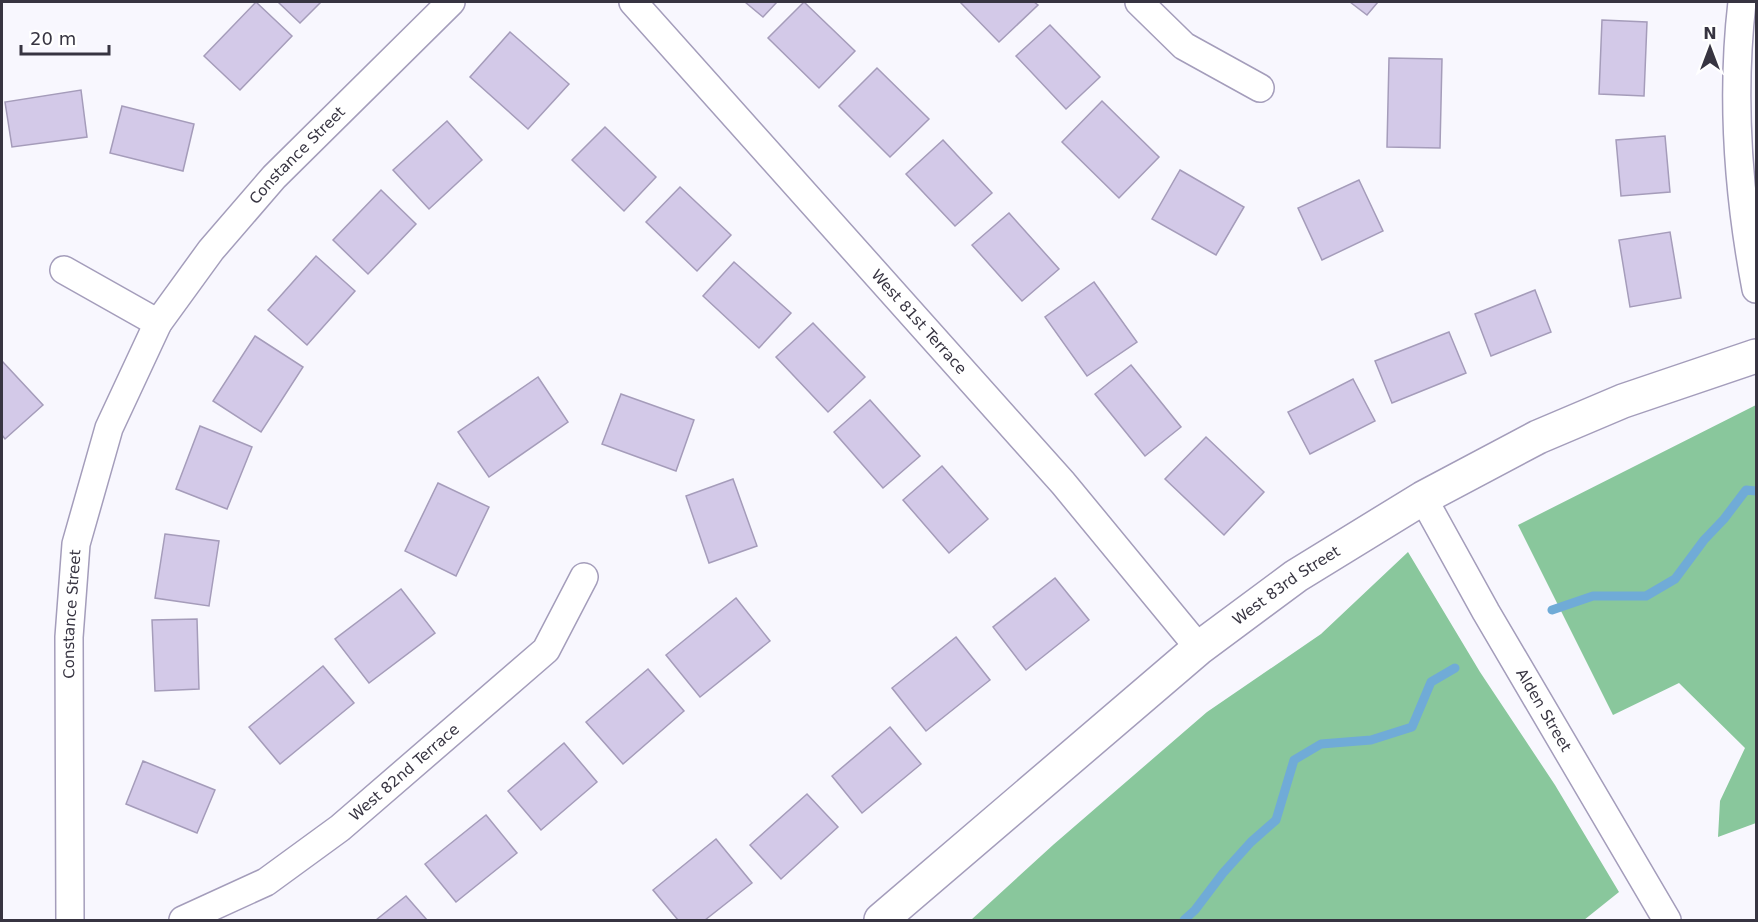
<svg xmlns="http://www.w3.org/2000/svg" width="1758" height="922" font-family="'DejaVu Sans',sans-serif">
<rect width="100%" height="100%" fill="#f8f7fe"/>
<g fill="#89c79c">
<path d="M1756,405V823L1718,837L1720,801L1745,748L1679,683L1613,715L1518,525Z"/>
<path d="M1408,552L1480,672L1555,785L1619,892L1584,920H971L1053,845L1207,712L1321,634Z"/>
</g>
<g fill="none" stroke-linecap="round" stroke-linejoin="round">
<g stroke="#70abd7" stroke-width="9">
<path d="M1552,610L1593,596H1646L1675,579L1704,540L1724,519L1746,490L1756,491"/>
<path d="M1184,920L1195,910L1223,873L1251,842L1276,820L1294,760L1321,744L1371,740L1412,727L1431,682L1455,668"/>
</g>
</g>
<g fill="#d3c9e8" stroke="#a59cba" stroke-width="1.5">
<path d="M256,2L292,36L240,90L204,56Z"/>
<path d="M278,2H321L300,23Z"/>
<path d="M745,2H777L763,17Z"/>
<path d="M804,2L855,51L819,88L768,38Z"/>
<path d="M960,2H1034L1038,5L999,42Z"/>
<path d="M1350,2H1378L1367,15Z"/>
<path d="M1602,20L1647,22L1644,96L1599,94Z"/>
<path d="M1050,25L1100,77L1066,109L1016,56Z"/>
<path d="M510,32L569,84L528,129L470,77Z"/>
<path d="M1389,58L1442,59L1440,148L1387,147Z"/>
<path d="M877,68L929,119L890,157L839,106Z"/>
<path d="M81,90L87,137L12,147L5,102Z"/>
<path d="M1102,101L1159,157L1119,198L1062,142Z"/>
<path d="M122,106L194,124L183,171L110,153Z"/>
<path d="M447,121L482,160L429,209L393,170Z"/>
<path d="M605,127L656,177L624,211L572,160Z"/>
<path d="M1665,136L1670,192L1621,196L1616,140Z"/>
<path d="M943,140L992,193L955,226L906,174Z"/>
<path d="M1180,170L1244,207L1216,255L1152,219Z"/>
<path d="M1359,180L1383,231L1322,260L1298,208Z"/>
<path d="M680,187L731,235L697,271L646,222Z"/>
<path d="M381,190L416,224L368,274L333,240Z"/>
<path d="M1009,213L1059,269L1022,301L972,245Z"/>
<path d="M1670,232L1681,298L1630,307L1619,240Z"/>
<path d="M316,256L355,291L307,345L268,310Z"/>
<path d="M734,262L791,313L759,348L703,296Z"/>
<path d="M1094,282L1137,342L1087,376L1045,317Z"/>
<path d="M1535,290L1551,332L1491,356L1475,314Z"/>
<path d="M813,323L865,377L828,412L776,357Z"/>
<path d="M1449,332L1466,373L1392,403L1375,361Z"/>
<path d="M255,336L303,367L261,432L213,401Z"/>
<path d="M2,361L43,405L5,439L2,435Z"/>
<path d="M1131,365L1181,427L1145,456L1095,394Z"/>
<path d="M538,377L568,422L489,477L458,432Z"/>
<path d="M1353,379L1375,421L1310,454L1288,412Z"/>
<path d="M621,394L694,420L676,471L602,444Z"/>
<path d="M870,400L920,456L883,488L834,432Z"/>
<path d="M200,426L252,447L227,509L176,489Z"/>
<path d="M1206,437L1264,492L1224,535L1165,479Z"/>
<path d="M942,466L988,519L949,553L903,500Z"/>
<path d="M733,479L757,546L709,563L686,496Z"/>
<path d="M438,483L489,507L456,576L405,551Z"/>
<path d="M165,534L219,541L209,606L155,598Z"/>
<path d="M1055,578L1089,620L1026,670L993,627Z"/>
<path d="M401,589L435,633L369,683L335,639Z"/>
<path d="M736,598L770,641L700,697L666,655Z"/>
<path d="M197,619L199,689L155,691L152,620Z"/>
<path d="M956,637L990,680L926,731L892,688Z"/>
<path d="M323,666L354,703L280,764L249,727Z"/>
<path d="M648,669L684,711L623,764L586,722Z"/>
<path d="M890,727L921,764L862,813L832,776Z"/>
<path d="M564,743L597,782L541,830L508,791Z"/>
<path d="M143,761L215,790L197,833L126,804Z"/>
<path d="M807,794L838,827L781,879L750,845Z"/>
<path d="M486,815L517,853L456,902L425,864Z"/>
<path d="M716,839L752,883L705,920H678L653,890Z"/>
<path d="M406,896L427,920H376Z"/>
</g>
<g fill="none" stroke-linecap="round" stroke-linejoin="round">
<defs>
<g id="minor">
<path id="s1" d="M633,2L1063,483L1199,648"/>
<path d="M1139,2L1184,46L1260,88"/>
<path d="M1742,2C1731,97 1738,194 1756,289"/>
<path d="M64,270L158,323"/>
<path id="s2" d="M1423,498L1486,612L1667,920"/>
<path id="s3" d="M70,920L69,637L76,544L109,428L158,323L211,250L274,177L451,2"/>
<path id="s4" d="M183,920L266,882L340,828L546,650L584,577"/>
</g>
<g id="tertiary">
<path id="s5" d="M881,920L1199,648L1296,576L1423,498L1538,437L1623,401L1756,356"/>
</g>
</defs>
<use href="#minor" stroke="#a49dbb" stroke-width="30"/>
<use href="#tertiary" stroke="#a49dbb" stroke-width="36"/>
<use href="#minor" stroke="#fff" stroke-width="27"/>
<use href="#tertiary" stroke="#fff" stroke-width="33"/>
</g>
<g text-anchor="middle" dominant-baseline="central" stroke-width="5" stroke-linejoin="round" paint-order="stroke">
<g font-size="15" fill="#373441" stroke="#fff">
<text stroke="none"><textPath href="#s3" startOffset="831">Constance Street</textPath></text>
<text stroke="none"><textPath href="#s1" startOffset="429">West 81st Terrace</textPath></text>
<text stroke="none"><textPath href="#s5" startOffset="526">West 83rd Street</textPath></text>
<text stroke="none"><textPath href="#s3" startOffset="306">Constance Street</textPath></text>
<text stroke="none"><textPath href="#s2" startOffset="244">Alden Street</textPath></text>
<text stroke="none"><textPath href="#s4" startOffset="268">West 82nd Terrace</textPath></text>
</g>
</g>
<rect width="1758" height="922" fill="none" stroke="#373441" stroke-width="6"/>
<g transform="translate(1710 48)" stroke="#ffffff" stroke-width="4.5" paint-order="stroke">
<path d="M0-4.5L10 22L0 15L-10 22Z" fill="#373441"/>
<text y="-9" font-size="16" font-weight="bold" text-anchor="middle" fill="#373441">N</text>
</g>
<path d="M21 45v9h88v-9" fill="none" stroke="#373441" stroke-width="3"/>
<text x="30" y="45" font-size="18" fill="#373441" stroke="#ffffff" stroke-width="4.5" paint-order="stroke">20 m</text>
</svg>
